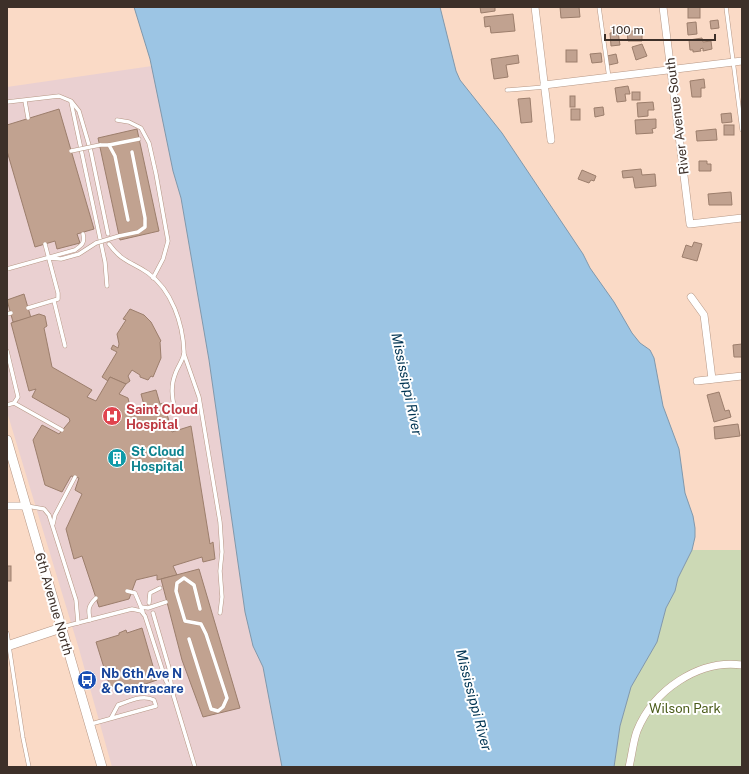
<svg xmlns="http://www.w3.org/2000/svg" width="749" height="774" font-family="'Public Sans',sans-serif">
<rect width="100%" height="100%" fill="#fadac6"/>
<path fill="#ead0d1" d="M152,66L173,171L181,198L209,360L245,612L253,646L263,667L282,767H112L79,649L7,412V87Z"/>
<path fill="#ccd9b5" d="M692,550H742V767H614L620,726L631,687L657,642L666,608L675,591L678,578Z"/>
<path fill="#9cc5e4" stroke="#8098ac" d="M134,7H440L456,71L460,80L502,133L583,254L590,268L614,302L632,333L640,343L650,350L654,358L663,406L679,449L685,493L693,516L695,528V537L692,550L678,578L675,591L666,608L657,642L631,687L620,726L614,767H282L263,667L253,646L245,612L209,360L181,198L173,171L150,59Z"/>
<g fill="#c1a290" stroke="#9c7e6c">
<path d="M480,7H495V11L481,13Z"/>
<path d="M560,7H579L580,17L561,18Z"/>
<rect x="688" y="7" width="12" height="11"/>
<path d="M513,14L515,31L491,33L490,26L485,27L484,17Z"/>
<path d="M718,20L719,28L711,29L710,21Z"/>
<path d="M696,22L697,34L688,35L687,23Z"/>
<path d="M627,31H642V41H628Z"/>
<path d="M618,32L620,45L611,46L610,33Z"/>
<path d="M702,38L703,42L711,41L712,49L703,51V48L700,49L701,51L693,52V50H690L689,40Z"/>
<path d="M642,44L647,56L636,60L632,47Z"/>
<rect x="566" y="50" width="11" height="12"/>
<path d="M601,53L602,62L592,63L590,54Z"/>
<path d="M616,54L618,63L609,65L607,56Z"/>
<path d="M518,55L519,63L506,65L508,77L494,79L491,59Z"/>
<path d="M704,79L705,88H701V97H692L690,81Z"/>
<path d="M628,86L630,94H625L626,101L617,102L615,88Z"/>
<rect x="632" y="92" width="8" height="8"/>
<rect x="570" y="96" width="5" height="11"/>
<path d="M530,98L532,122L521,123L518,99Z"/>
<path d="M653,102L654,110H648V116L638,117L637,103Z"/>
<path d="M603,107L604,115L595,117L594,108Z"/>
<path d="M59,109L94,229L77,234L80,243L57,249L55,241L35,247L7,151V125Z"/>
<rect x="571" y="109" width="9" height="11"/>
<path d="M731,113L732,122L722,123L721,114Z"/>
<path d="M656,119V128L652,129L653,133L636,134L635,120Z"/>
<rect x="724" y="125" width="10" height="10"/>
<path d="M137,129L159,231L120,240L98,138Z"/>
<path d="M716,129L717,140L697,141L696,131Z"/>
<path d="M699,161H707V164H711V171H699Z"/>
<path d="M641,169L642,175L655,174L656,186L635,188L633,177L623,178L622,171Z"/>
<path d="M582,170L596,176L594,181L591,180L589,183L578,179Z"/>
<path d="M731,192L732,205H709L708,194Z"/>
<path d="M694,242L702,244L697,261L682,257L686,245L692,247Z"/>
<path d="M24,294L31,318L13,322L7,300Z"/>
<path d="M130,309L144,315L151,322L161,341L160,342L161,358L153,377L151,376L148,380L140,377V375L132,370L128,376L130,381L126,384L110,377L108,381L102,377L117,352L111,349L113,345L118,348L119,344L117,334L126,320L123,319Z"/>
<path d="M39,314L45,316L47,326L44,328L52,367L92,390L87,397L96,401L110,377L126,384L119,394L128,398L131,411H127L128,414L145,409L141,394L156,390L160,404L164,403L172,432L191,426L210,544L213,542L215,559L203,562L202,557L173,566L177,575L157,580V575L136,580L129,599L99,607L82,556L74,559L66,529L82,494L75,490L79,478L71,476L62,492L45,485L33,440L42,425L59,434L70,421L69,418L32,397L36,389L29,391L11,323Z"/>
<path d="M742,344V357H734L733,345Z"/>
<path d="M719,392L725,411L729,410L731,417L714,422L707,395Z"/>
<path d="M738,424L740,436L715,439L714,427Z"/>
<rect x="7" y="566" width="4" height="15"/>
<path d="M199,569L240,708L203,717L182,660L161,579Z"/>
<path d="M142,628L157,680L119,693L117,685L110,687L96,642L119,635V633L126,630L127,633Z"/>
</g>
<g fill="none" stroke-linecap="round" stroke-linejoin="round">
<defs>
<g id="service">
<path d="M599,7L609,78"/>
<path d="M726,7L742,130"/>
<path d="M507,90L545,87"/>
<path d="M25,101L28,118"/>
<path d="M7,102L59,96L71,101L79,111L91,152L108,234"/>
<path d="M71,102L105,262L107,286"/>
<path d="M117,120L129,122L141,128L149,143L156,174L168,241L163,259L153,278"/>
<path d="M100,145H109L115,156L128,220"/>
<path d="M109,145L139,139"/>
<path d="M119,236L138,232L145,227V218L132,152"/>
<path d="M109,244C123,263 131,261 148,273C172,290 183,324 184,352C184,359 178,366 176,372C170,386 172,397 175,411"/>
<path d="M49,258L61,259L79,254L96,243"/>
<path d="M7,269L75,250C82,245 85,243 83,234"/>
<path d="M54,301L65,346"/>
<path d="M28,308L58,299V293L45,244"/>
<path d="M7,314L11,313"/>
<path d="M7,351L18,397L14,403"/>
<path d="M184,354L199,397L220,522L222,552L220,571L222,597L220,613"/>
<path d="M7,405L14,403L62,430"/>
<path d="M27,506L44,509L49,515L76,600L78,623"/>
<path d="M53,524L55,515L75,477"/>
<path d="M127,591L135,593L143,612"/>
<path d="M149,603L150,593L160,588"/>
<path d="M141,607L148,608L166,602"/>
<path d="M153,613L169,668L172,691L195,767"/>
<path d="M90,620C88,609 88,606 96,598"/>
<path d="M62,627L132,609L141,611L145,616L166,681L172,691"/>
<path d="M7,633L23,738L29,767"/>
<path d="M189,639L211,709L218,711L223,707L227,698L206,634L201,624L185,621L176,591L177,583L184,578L194,585L200,609"/>
<path d="M91,724L156,706L154,700C143,694 130,701 118,705L111,718"/>
</g>
<g id="minor">
<path d="M535,7L551,140"/>
<path d="M663,7L690,224L742,218"/>
<path d="M544,85L742,61"/>
<path d="M691,297L704,315L712,379"/>
<path d="M697,381L742,376"/>
<path d="M7,506H26"/>
<path d="M629,767C632,755 633,742 637,731C653,691 698,659 742,665"/>
</g>
<g id="tertiary">
<path d="M7,440L102,767"/>
<path d="M7,646L61,628"/>
</g>
</defs>
<use href="#service" stroke="#b69785" stroke-width="4.5"/>
<use href="#minor" stroke="#b69785" stroke-width="8"/>
<use href="#tertiary" stroke="#b69785" stroke-width="10"/>
<use href="#service" stroke="#fff" stroke-width="3.5"/>
<use href="#minor" stroke="#fff" stroke-width="7"/>
<use href="#tertiary" stroke="#fff" stroke-width="9"/>
<defs>
<g id="service-bridge">
<path d="M71,151L100,145"/>
<path d="M96,243L119,236"/>
</g>
</defs>
<use href="#service-bridge" stroke="#b69785" stroke-width="4.5" stroke-linecap="butt"/>
<use href="#service-bridge" stroke="#fff" stroke-width="3.5"/>
</g>
<defs>
<symbol id="hospital-disc" viewBox="-11 -11 22 22"><circle r="9.5" fill="#e0444e" stroke="#fff"/><path d="M-5-5h3v3.5h4V-5h3V5h-3V1.5h-4V5h-3Z" fill="#fff"/></symbol>
<symbol id="building-disc" viewBox="-11 -11 22 22"><circle r="9.5" fill="#0f9aa8" stroke="#fff"/><path d="M-4-6H4V6H1V3H-1V6H-4ZM-2.5-4.3h1.7v1.8h-1.7ZM.8-4.3h1.7v1.8H.8ZM-2.5-1h1.7V.8h-1.7ZM.8-1h1.7V.8H.8Z" fill="#fff"/></symbol>
<symbol id="bus-disc" viewBox="-11 -11 22 22"><circle r="9.5" fill="#1a4fb4" stroke="#fff"/><path d="M-5-6H5V4H4V6H2V4H-2V6H-4V4H-5ZM-3.5-4V0h7V-4ZM-3.5 1.2v1.5H-2V1.2ZM2 1.2v1.5H3.5V1.2Z" fill="#fff"/></symbol>
</defs>
<g fill-rule="evenodd">
<use href="#hospital-disc" x="101" y="405" width="22" height="22"/>
<use href="#building-disc" x="106" y="447" width="22" height="22"/>
<use href="#bus-disc" x="76" y="669" width="22" height="22"/>
</g>
<g text-anchor="middle" dominant-baseline="central" stroke-width="4" stroke-linejoin="round" paint-order="stroke">
<g font-size="13" fill="#3d3029" stroke="#fff">
<text transform="translate(677 116) rotate(-97)">River Avenue South</text>
<text transform="translate(54 604) rotate(74)">6th Avenue North</text>
</g>
<g font-size="13" font-weight="bold" fill="#be3a42" stroke="#fff" text-anchor="start">
<text x="126" y="409">Saint Cloud<tspan x="126" dy="15">Hospital</tspan></text>
</g>
<g font-size="13" font-weight="bold" fill="#0d838f" stroke="#fff" text-anchor="start">
<text x="131" y="451">St Cloud<tspan x="131" dy="15">Hospital</tspan></text>
</g>
<g font-size="13" font-weight="bold" fill="#164399" stroke="#fff" text-anchor="start">
<text x="101" y="673">Nb 6th Ave N<tspan x="101" dy="15">&amp; Centracare</tspan></text>
</g>
<g font-size="13" fill="#4b5c1a" stroke="#fff">
<text x="685" y="708">Wilson Park</text>
</g>
<g font-size="14" font-style="italic" fill="#003452" stroke="#fff">
<text transform="translate(407 384) rotate(78)">Mississippi River</text>
<text transform="translate(474 700) rotate(75)">Mississippi River</text>
</g>
</g>
<rect width="749" height="774" fill="none" stroke="#3d3029" stroke-width="16"/>
<path d="M605 34v6h110v-6" fill="none" stroke="#3d3029" stroke-width="2"/>
<text x="611" y="34" font-size="12" fill="#3d3029" stroke="#ffffff" stroke-width="3" paint-order="stroke">100 m</text>
</svg>
